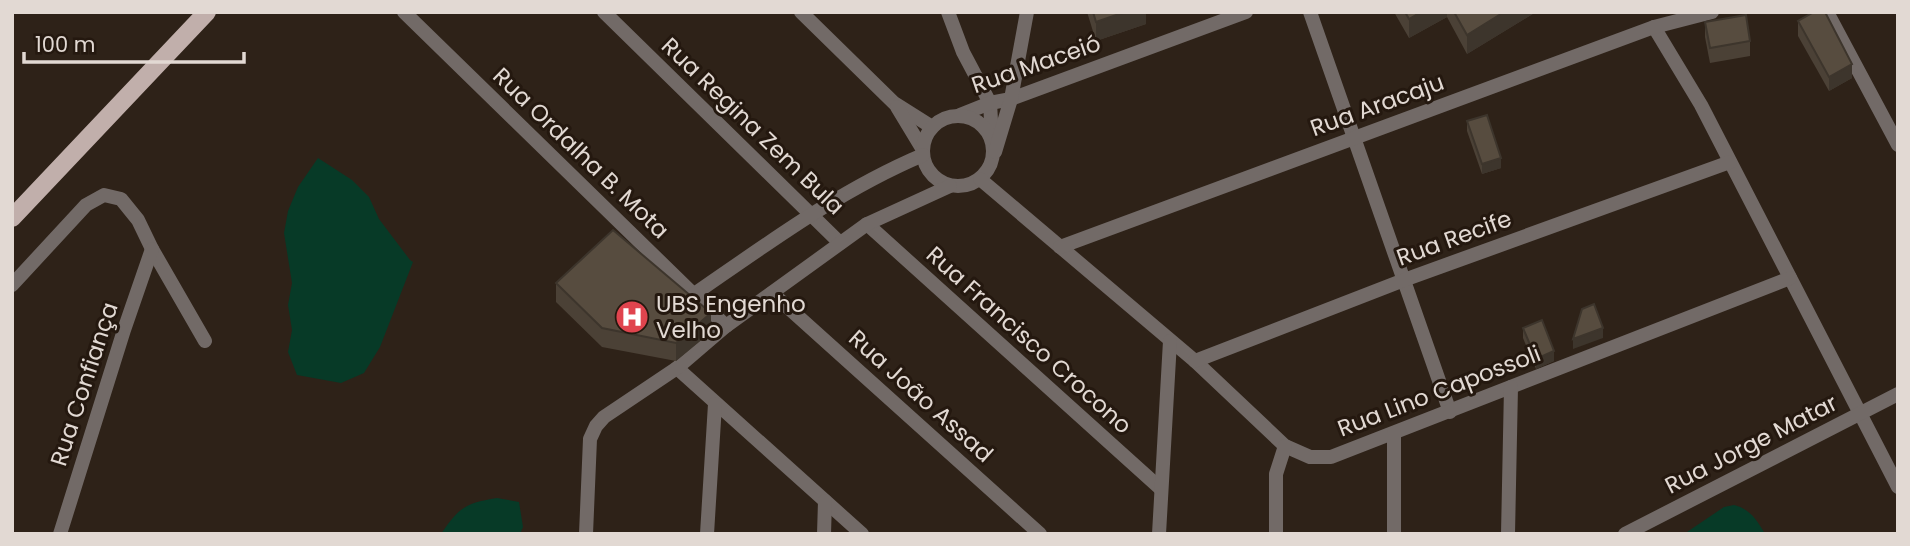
<svg xmlns="http://www.w3.org/2000/svg" width="1910" height="546" font-family="Poppins,sans-serif">
<rect width="100%" height="100%" fill="#2e2218"/>
<g fill="#073a27">
<path d="M318,158L352,180L369,197L379,219L410,260L413,262L380,347L364,373L341,383L297,375L288,352L292,330L288,305L292,283L284,233L288,211L298,187Z"/>
<path d="M497,498L519,502L523,527L520,534H441C459,507 466,503 497,498Z"/>
<path d="M1734,505C1750,509 1757,520 1765,534H1684L1724,507Z"/>
</g>
<g fill="none" stroke-linecap="round" stroke-linejoin="round">
<g stroke="#726a67" stroke-width="14">
<path d="M404,12L726,326"/>
<path d="M604,12L840,243"/>
<path d="M801,12L894,103L932,127"/>
<path d="M948,12L963,52L990,103L992,138"/>
<path d="M1310,12L1450,412"/>
<path d="M1827,12L1898,145"/>
<path d="M1654,27L1701,105L1898,487"/>
<path d="M897,107L923,150"/>
<path d="M960,115L990,103L1011,99L1246,12"/>
<circle cx="958" cy="151" r="35"/>
<path d="M995,152L1011,99L1027,12"/>
<path d="M980,179L1195,361L1285,446L1310,457H1331L1790,278"/>
<path d="M867,224L1161,489"/>
<path d="M1060,247L1654,27L1712,12"/>
<path d="M12,285L86,205L104,195L121,199L138,220L152,249L205,341"/>
<path d="M772,293L1040,534"/>
<path d="M693,295C767,244 840,190 923,155"/>
<path d="M1195,361L1404,280L1730,162"/>
<path d="M677,368L862,534"/>
<path d="M60,534L124,330L152,249"/>
<path d="M586,534L590,439L596,426L604,417L677,368L726,326L867,224L950,186"/>
<path d="M707,534L715,404"/>
<path d="M824,534L825,501"/>
<path d="M1159,534L1170,341"/>
<path d="M1276,534V474L1285,446"/>
<path d="M1394,534V433"/>
<path d="M1508,534L1511,387"/>
<path d="M1625,534L1898,394"/>
</g>
<path stroke="#c1afab" stroke-width="18" d="M12,218L207,12"/>
</g>
<g fill="#4b4136">
<path d="M1087,12H1146V24L1096,41Z"/>
<path d="M1394,12H1536L1467,54L1447,17L1409,38Z"/>
<path d="M1798,21L1852,78L1829,91L1798,36Z"/>
<path d="M1705,22L1750,41V56L1710,63L1705,37Z"/>
<path d="M1467,121L1501,168L1482,174L1467,131Z"/>
<path d="M556,283L711,332L676,361L602,347L556,302Z"/>
<path d="M1523,328L1554,361L1536,369L1523,338Z"/>
</g>
<g fill="#3d352c">
<path d="M1125,12H1146V24L1096,41V22Z"/>
<path d="M1421,12H1447V17L1409,38V19Z"/>
<path d="M1504,12H1536L1467,54V35Z"/>
<path d="M1852,64V78L1829,91V77Z"/>
<path d="M1501,158V168L1482,174V164Z"/>
<path d="M711,313V332L676,361V343Z"/>
<path d="M1603,328V338L1573,349V339Z"/>
<path d="M1554,351V361L1536,369V359Z"/>
</g>
<g fill="#574c3f" stroke="#3d352c" stroke-width="2">
<path d="M1093,12H1125L1096,22Z"/>
<path d="M1405,12H1421L1409,19Z"/>
<path d="M1454,12H1504L1467,35Z"/>
<path d="M1814,12H1825L1852,64L1829,77L1798,21Z"/>
<path d="M1746,15L1750,41L1710,48L1705,22Z"/>
<path d="M1487,115L1501,158L1482,164L1467,121Z"/>
<path d="M613,230L711,313L676,343L602,328L556,283Z"/>
<path d="M1594,304L1603,328L1573,339L1582,309Z"/>
<path d="M1542,320L1554,351L1536,359L1523,328Z"/>
</g>
<defs>
<symbol id="hospital-disc" viewBox="-11 -11 22 22"><circle r="9.5" fill="#e0444e" stroke="#24180f"/><path d="M-5-5h3v3.5h4V-5h3V5h-3V1.5h-4V5h-3Z" fill="#fff"/></symbol>
</defs>
<g fill-rule="evenodd">
<use href="#hospital-disc" x="613" y="298" width="38" height="38"/>
</g>
<g text-anchor="middle" dominant-baseline="central" stroke-width="6" stroke-linejoin="round" paint-order="stroke">
<g font-size="23" fill="#e2d9d3" stroke="#24180f">
<text transform="translate(1036 64) rotate(-19)">Rua Maceió</text>
<text transform="translate(1377 105) rotate(-20)">Rua Aracaju</text>
<text transform="translate(753 126) rotate(44)">Rua Regina Zem Bula</text>
<text transform="translate(581 153) rotate(44)">Rua Ordalha B. Mota</text>
<text transform="translate(1454 238) rotate(-20)">Rua Recife</text>
<text transform="translate(1029 340) rotate(42)">Rua Francisco Crocono</text>
<text transform="translate(84 384) rotate(-72)">Rua Confiança</text>
<text transform="translate(1439 391) rotate(-21)">Rua Lino Capossoli</text>
<text transform="translate(921 396) rotate(42)">Rua João Assad</text>
<text transform="translate(1751 444) rotate(-27)">Rua Jorge Matar</text>
</g>
<g font-size="23" fill="#e2d9d3" stroke="#24180f" text-anchor="start">
<text x="656" y="304">UBS Engenho<tspan x="656" dy="26">Velho</tspan></text>
</g>
</g>
<rect width="1910" height="546" fill="none" stroke="#e2d9d3" stroke-width="28"/>
<path d="M24 52v10h220v-10" fill="none" stroke="#e2d9d3" stroke-width="3.5"/>
<text x="35" y="52" font-size="21" fill="#e2d9d3" stroke="#24180f" stroke-width="5" paint-order="stroke">100 m</text>
</svg>
